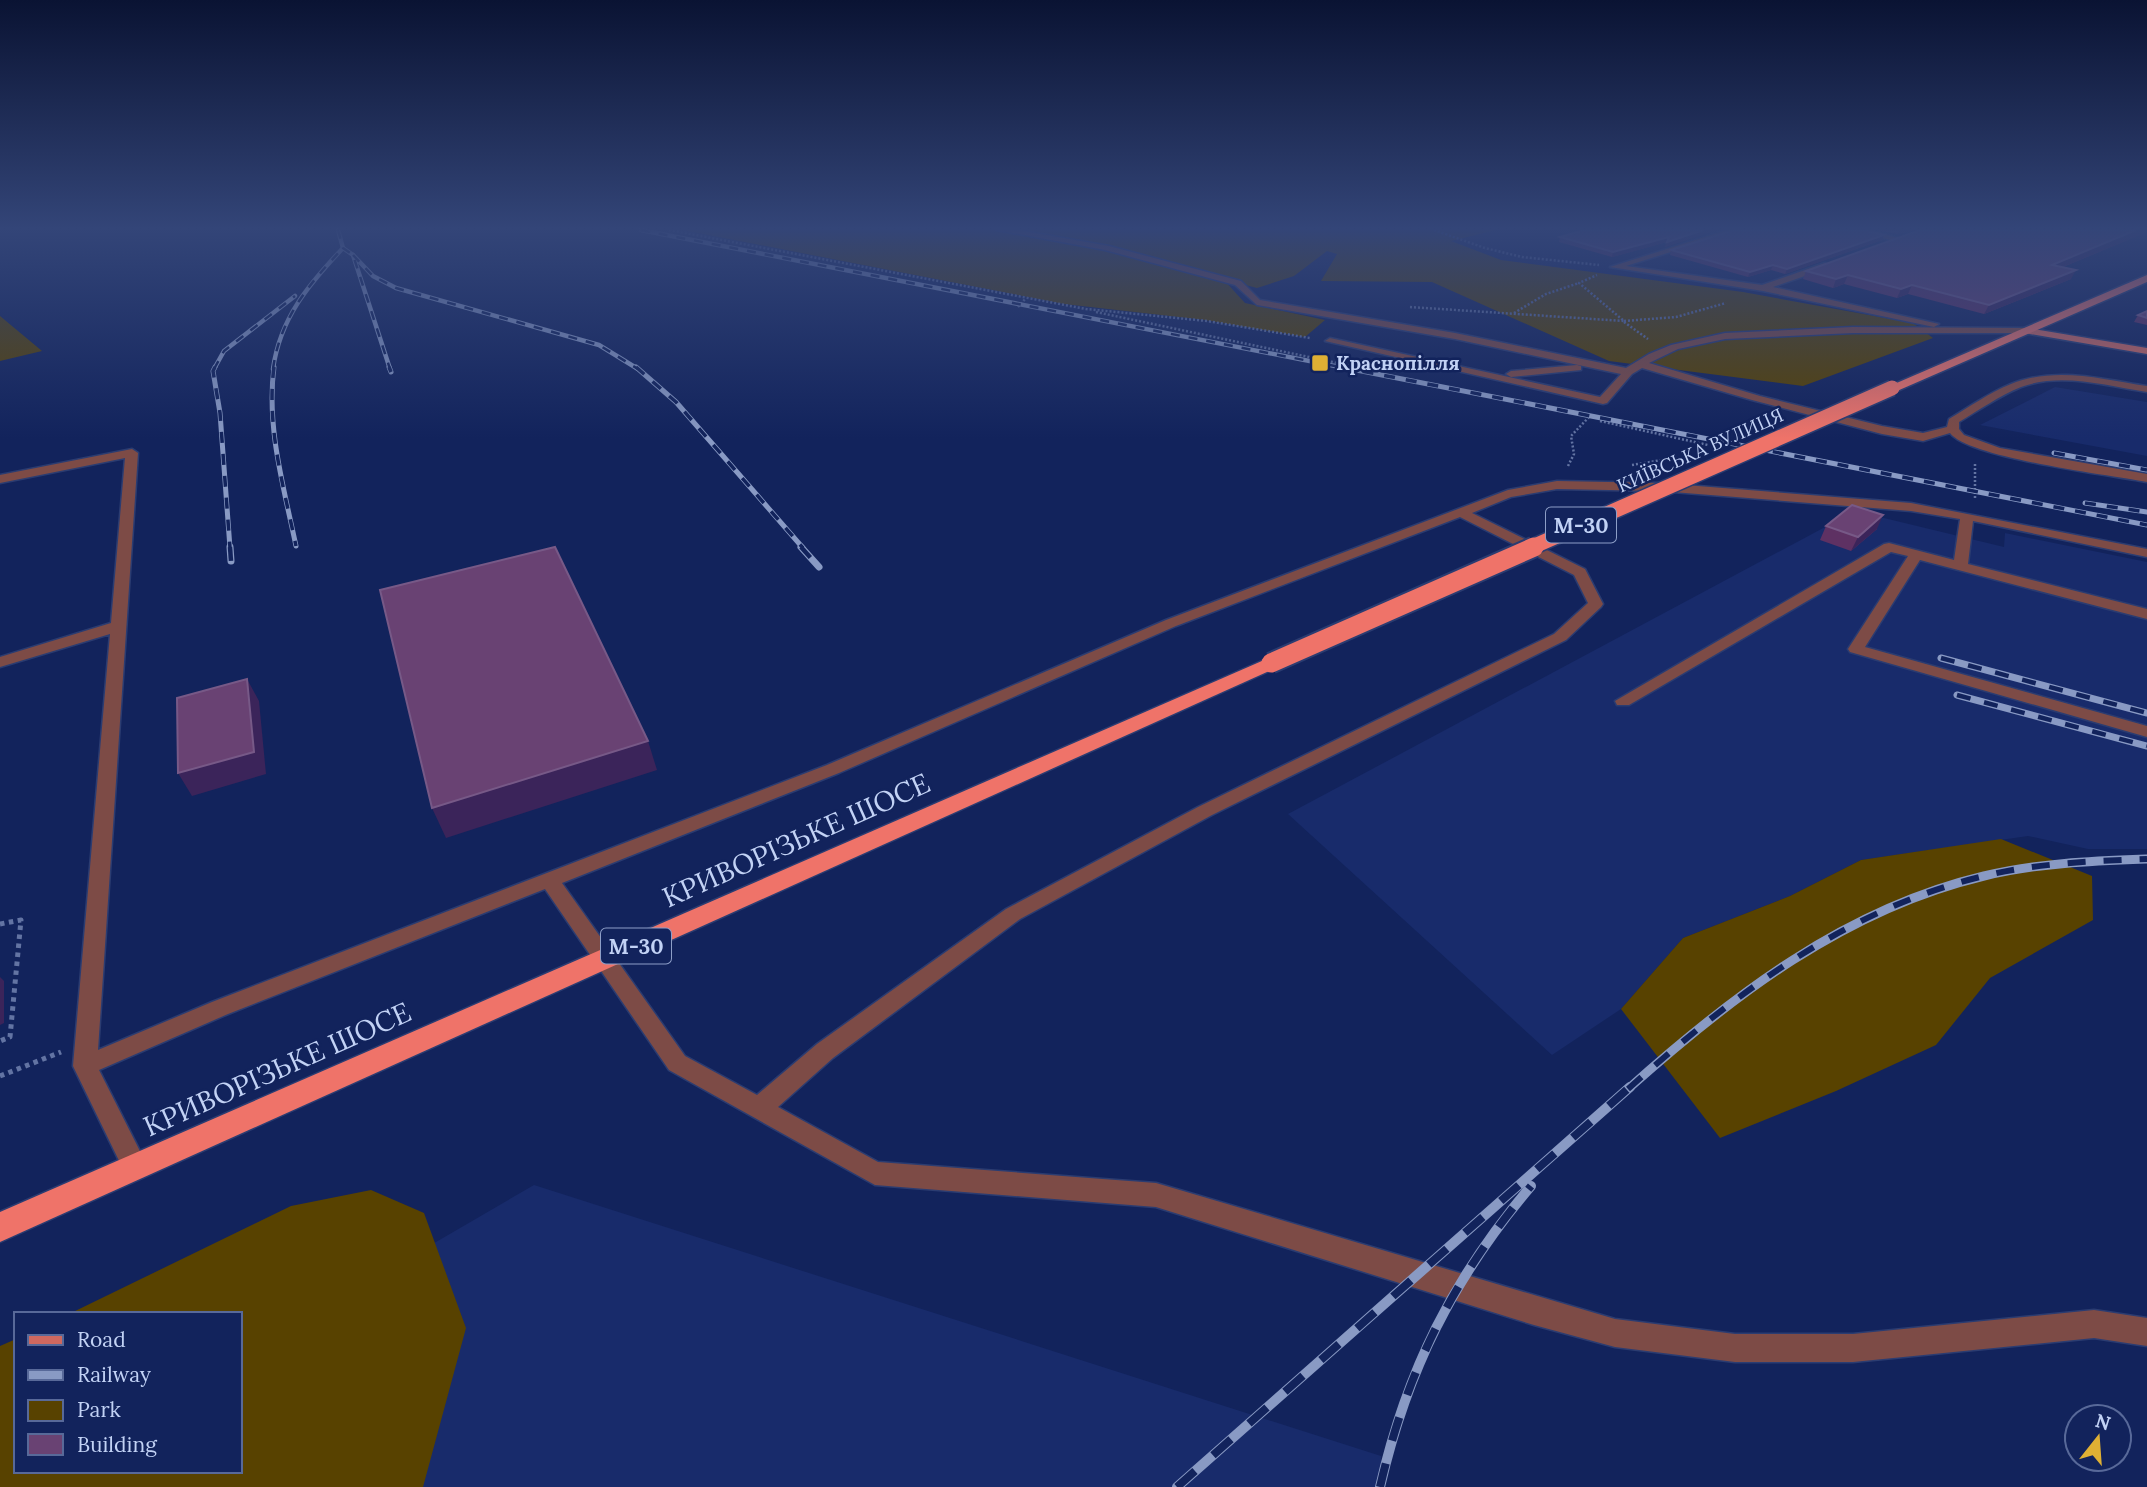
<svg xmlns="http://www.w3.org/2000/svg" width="2147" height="1487" font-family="Lora,serif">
  <rect width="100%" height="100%" fill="#12235c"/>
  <g fill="#182b6b">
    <polygon points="2055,387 2147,402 2147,456 1980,425"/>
    <polygon points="1855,511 2004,547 2005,533 2147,562 2147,849 2088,849 2028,836 1861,860 1790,896 1683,938 1621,1009 1552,1055 1288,814"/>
    <polygon points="534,1185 1381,1456 1381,1487 14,1487 240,1471 240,1356"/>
  </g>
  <g fill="#584200">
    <polygon points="683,230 1496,230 1451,241 1501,260 1743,292 1913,323 1933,338 1803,386 1609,361 1432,282 1321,281 1337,254 1327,251 1294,276 1257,288 1223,279 1245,303 1325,320 1305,337 1205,320 1064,304"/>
    <polygon points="0,316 42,351 0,361"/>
    <polygon points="2001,839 2092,876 2093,920 1990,978 1936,1045 1836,1091 1720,1138 1621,1009 1683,938 1790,896 1861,860"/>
    <polygon points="371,1190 424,1213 466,1328 423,1487 0,1487 0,1346 16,1339 16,1471 240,1471 240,1314 69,1314 291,1206"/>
  </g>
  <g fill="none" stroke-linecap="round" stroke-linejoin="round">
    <g stroke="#2b3c71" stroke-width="3">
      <g id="minor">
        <path d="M 997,230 L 1018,230 L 1109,246 L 1241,281 L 1260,300 L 1455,333 L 1626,368 L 1649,354 L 1671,345 L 1725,333 L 1853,327 L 2028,328 L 2033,331 L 2032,333 L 1853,333 L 1725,339 L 1678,349 L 1649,363 L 1760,396 L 1882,426 L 1923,433 L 1947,427 L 1949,419 C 1969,407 1989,393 2011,384 C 2055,366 2102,379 2147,386 L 2147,392 C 2107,386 2061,372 2021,387 C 1999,396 1979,410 1959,422 L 1959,429 L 1964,435 L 2000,448 L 2147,474 L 2147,482 C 2110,475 1969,458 1950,433 L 1923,441 L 1882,434 L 1752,400 L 1642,368 L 1632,374 L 1607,403 L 1603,404 L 1325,341 L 1330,338 L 1600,397 L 1621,374 L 1455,339 L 1257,305 L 1235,285 L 1105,250 Z"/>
        <polygon points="1727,230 1741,230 1626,266 1762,285 1825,263 1829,266 1828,268 1773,287 1939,324 1934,327 1763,291 1610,267"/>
        <polygon points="1853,230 1870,230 1905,240 1901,243"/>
        <polygon points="1577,365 1581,366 1581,370 1511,377 1506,374 1511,371"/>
        <path d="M 132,449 L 138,453 L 98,1050 L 212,1002 L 827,765 L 1166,620 L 1508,490 L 1557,481 L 1660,483 L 1911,503 L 2147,549 L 2147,557 L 1973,521 L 1968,564 L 2147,609 L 2147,619 L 1920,560 L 1865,647 L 2147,726 L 2147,737 L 1850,652 L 1848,649 L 1908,556 L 1891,552 L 1629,705 L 1617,705 L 1615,701 L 1884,544 L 1889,543 L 1954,560 L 1960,519 L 1911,511 L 1660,491 L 1557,489 L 1511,497 L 1472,513 L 1585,569 L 1603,604 L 1601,607 L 1566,640 L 1212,815 L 1020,919 L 833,1058 L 778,1107 L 878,1162 L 1156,1183 L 1615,1319 L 1735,1334 L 1853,1334 L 2094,1310 L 2147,1318 L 2147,1346 L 2094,1338 L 1853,1362 L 1735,1362 L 1615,1347 L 1534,1325 L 1156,1207 L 875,1185 L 669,1070 L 545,889 L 228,1014 L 99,1070 L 148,1167 L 144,1175 L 135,1178 L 126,1175 L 73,1066 L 110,634 L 0,667 L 0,657 L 111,623 L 125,458 L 0,483 L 0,475 ZM 1460,517 L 1574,575 L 1588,603 L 1554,634 L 1198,807 L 1006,909 L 817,1044 L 757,1095 L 685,1056 L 562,883 L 839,773 L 1176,626 Z"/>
      </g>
    </g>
    <g stroke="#2b3c71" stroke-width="3">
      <polygon id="major" points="2028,328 2147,348 2147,354 2024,333 2023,331"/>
    </g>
    <g stroke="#2b3c71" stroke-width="3">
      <g id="highway">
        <polygon points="2147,275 2147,282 1897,391 1892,392 1885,388"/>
        <polygon points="1271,657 1281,663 1278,667 0,1242 0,1212"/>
      </g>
    </g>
    <g stroke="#6374a3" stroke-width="2.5" stroke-dasharray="2 2" stroke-linecap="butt">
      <polyline points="669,230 1086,309 1207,321 1310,338"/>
      <polyline points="1434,230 1485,248 1522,257 1599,265"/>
      <polyline points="1018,307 1026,298"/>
      <polyline points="1410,307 1624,321 1579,283 1597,275"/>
      <polyline points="1096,312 1361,368"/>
      <polyline points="1514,313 1546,294 1579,283"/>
      <polyline points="1624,321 1676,317 1726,303"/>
      <polyline points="1624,322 1648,339"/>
      <polyline points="1600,421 1708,445"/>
      <polyline points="1975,464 1975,500"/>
      <polyline points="1632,465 1668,459"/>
      <polyline points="1568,466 1574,454 1571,436 1589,417"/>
    </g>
    <g stroke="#6374a3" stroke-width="5" stroke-dasharray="4.5 4.5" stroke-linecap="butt">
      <polyline points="0,924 21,920 10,1037 0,1041"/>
      <polyline points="0,1076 61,1052"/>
    </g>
    <use href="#minor" fill="#7d4b46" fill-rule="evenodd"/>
    <use href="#major" fill="#cf685f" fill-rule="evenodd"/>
    <use href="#highway" fill="#ef7369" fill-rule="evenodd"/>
    <g stroke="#899ac4" stroke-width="4.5">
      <g id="rail-far4">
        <polyline points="338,230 343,248 353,255 390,369"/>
        <polyline points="641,230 1350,369"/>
        <polyline points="353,255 373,276 396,288 599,345 638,369"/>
        <polyline points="214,369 224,351 295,296"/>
        <path d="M 273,369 C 280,318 309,284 343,248"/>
      </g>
    </g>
    <g stroke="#899ac4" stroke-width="5">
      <g id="rail-far3">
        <polyline points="215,367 213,371 220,413 230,548"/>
        <path d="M 274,367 C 266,427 284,488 296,546"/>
        <polyline points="389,367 391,372"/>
        <polyline points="636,367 676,402 803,548"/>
        <polyline points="1341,367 2147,525"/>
        <polyline points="2054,453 2147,470"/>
        <polyline points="2085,503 2147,512"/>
      </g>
    </g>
    <g stroke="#899ac4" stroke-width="7">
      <g id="rail-far2">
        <polyline points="230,547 231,561"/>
        <polyline points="801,547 819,567"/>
        <polyline points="1941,658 2147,713"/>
        <polyline points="1957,695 2147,746"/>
      </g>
    </g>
    <g stroke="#899ac4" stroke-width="9">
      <path id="rail-far1" d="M 1628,1089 C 1732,996 1845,909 1984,876 C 2037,863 2093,861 2147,859"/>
    </g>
    <g stroke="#899ac4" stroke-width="10">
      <g id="rail">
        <polyline points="1177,1487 1630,1087"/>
        <path d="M 1380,1487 C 1407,1370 1453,1278 1531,1186"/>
      </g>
    </g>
    <use href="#rail-far4" stroke="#12235c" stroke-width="2.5" stroke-dasharray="9" stroke-linecap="butt"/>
    <use href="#rail-far3" stroke="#12235c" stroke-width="3.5" stroke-dasharray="11" stroke-linecap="butt"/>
    <use href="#rail-far2" stroke="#12235c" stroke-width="4.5" stroke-dasharray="14" stroke-linecap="butt"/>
    <use href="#rail-far1" stroke="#12235c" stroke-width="6" stroke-dasharray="18" stroke-linecap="butt"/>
    <use href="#rail" stroke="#12235c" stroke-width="8" stroke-dasharray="24" stroke-linecap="butt"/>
    <g stroke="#2b3c71" stroke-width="18" stroke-linecap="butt">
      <polyline id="highway-bridge-far1" points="1530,548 1892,388"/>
    </g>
    <g stroke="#2b3c71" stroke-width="23" stroke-linecap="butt">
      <polyline id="highway-bridge" points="1271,663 1534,547"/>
    </g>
    <use href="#highway-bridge-far1" stroke="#ef7369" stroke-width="15"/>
    <use href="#highway-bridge" stroke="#ef7369" stroke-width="19"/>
  </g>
  <g fill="#5e3163">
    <polygon points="1584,230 1717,230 1665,247 1667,242 1612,257 1559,242 1560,237"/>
    <polygon points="1876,230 1915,230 1898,234"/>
    <polygon points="2147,230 2147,232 2063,267 2071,279 1984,314 1908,294 1897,298 1844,284 1833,288 1803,279 1806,271"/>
    <polygon points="1884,235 1882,240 1785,274 1771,270 1748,277 1670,255 1671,250"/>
    <polygon points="2147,311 2147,325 2134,322 2138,315"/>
    <polygon points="1826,526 1877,529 1851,551 1820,540"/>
  </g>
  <g fill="#3b245a">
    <polygon points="1703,230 1717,230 1665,247 1667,242 1612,257 1613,252 1669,237"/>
    <polygon points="1900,230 1915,230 1898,234"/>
    <polygon points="2136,230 2147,230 2147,232 2048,273 2052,265"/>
    <polygon points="1884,235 1882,240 1785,274 1787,269"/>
    <polygon points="1773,265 1771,270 1748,277 1750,272"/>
    <polygon points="2076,270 2071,279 1984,314 1989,305"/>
    <polygon points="1848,275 1844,284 1833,288 1836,279"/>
    <polygon points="1912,285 1908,294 1897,298 1901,289"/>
    <polygon points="1883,515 1877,529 1851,551 1858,537"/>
    <polygon points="247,679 259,701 266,774 192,796 178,773"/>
    <polygon points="648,741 657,770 446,838 432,808"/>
    <polygon points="0,977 4,981 4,1023 0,1025"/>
  </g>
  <g fill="#694273" stroke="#775987" stroke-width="2">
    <polygon points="1584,230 1703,230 1667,242 1669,237 1613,252 1560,237"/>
    <polygon points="1734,230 1863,230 1884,235 1787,269 1773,265 1750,272 1671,250"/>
    <polygon points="1920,230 2136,230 2052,265 2076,270 1989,305 1912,285 1901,289 1848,275 1836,279 1806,271"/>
    <polygon points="2147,311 2147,318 2138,315"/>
    <polygon points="1852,505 1883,515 1858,537 1826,526"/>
    <polygon points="555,547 648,741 432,808 380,590"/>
    <polygon points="247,679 254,752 178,773 177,698"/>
  </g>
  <linearGradient id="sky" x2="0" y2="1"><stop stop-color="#0a1333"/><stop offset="0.52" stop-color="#334578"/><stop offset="1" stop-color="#334578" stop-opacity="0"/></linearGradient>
  <rect width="2147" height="439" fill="url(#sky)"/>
  <rect fill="#dfb034" stroke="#12235c" stroke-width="2.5" x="1311" y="354" width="18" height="18" rx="3.5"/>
  <g text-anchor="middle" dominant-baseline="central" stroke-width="5" stroke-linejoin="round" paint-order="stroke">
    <g font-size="19" font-weight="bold" fill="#c2d2f5" stroke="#12235c" text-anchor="start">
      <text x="1336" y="363">Краснопілля</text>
    </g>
    <g font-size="19" fill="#c2d2f5" stroke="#12235c">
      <text transform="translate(1700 450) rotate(-24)">КИЇВСЬКА ВУЛИЦЯ</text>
    </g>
    <g fill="#12235c" stroke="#8d9ec7" stroke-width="2">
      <rect x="1546" y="507.5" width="70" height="35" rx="5"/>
      <rect x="601" y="928.5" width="70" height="35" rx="5"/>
    </g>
    <g font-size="21" font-weight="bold" fill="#c2d2f5">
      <text x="1581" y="525">М-30</text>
      <text x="636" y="946">М-30</text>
    </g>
    <g font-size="28" fill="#c2d2f5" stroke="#12235c">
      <text transform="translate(796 840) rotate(-24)">КРИВОРІЗЬКЕ ШОСЕ</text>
      <text transform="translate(277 1069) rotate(-24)">КРИВОРІЗЬКЕ ШОСЕ</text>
    </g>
  </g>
  <rect x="14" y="1312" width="228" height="161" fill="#12235c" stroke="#586999" stroke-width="2"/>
  <rect x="28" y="1335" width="35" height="10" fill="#cf685f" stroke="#586999" stroke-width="2"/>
  <text x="77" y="1347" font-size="21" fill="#c2d2f5">Road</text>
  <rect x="28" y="1370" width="35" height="10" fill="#899ac4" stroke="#586999" stroke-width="2"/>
  <text x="77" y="1382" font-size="21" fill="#c2d2f5">Railway</text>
  <rect x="28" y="1400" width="35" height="21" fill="#584200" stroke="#586999" stroke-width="2"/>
  <text x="77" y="1417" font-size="21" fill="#c2d2f5">Park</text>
  <rect x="28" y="1434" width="35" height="21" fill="#694273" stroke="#586999" stroke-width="2"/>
  <text x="77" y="1452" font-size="21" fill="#c2d2f5">Building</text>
  <g transform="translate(2098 1438) rotate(17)"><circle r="33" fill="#12235c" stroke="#586999" stroke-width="2"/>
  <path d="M0-5L12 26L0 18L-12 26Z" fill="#dfb034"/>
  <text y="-10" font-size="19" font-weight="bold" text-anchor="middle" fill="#c2d2f5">N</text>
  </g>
</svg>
